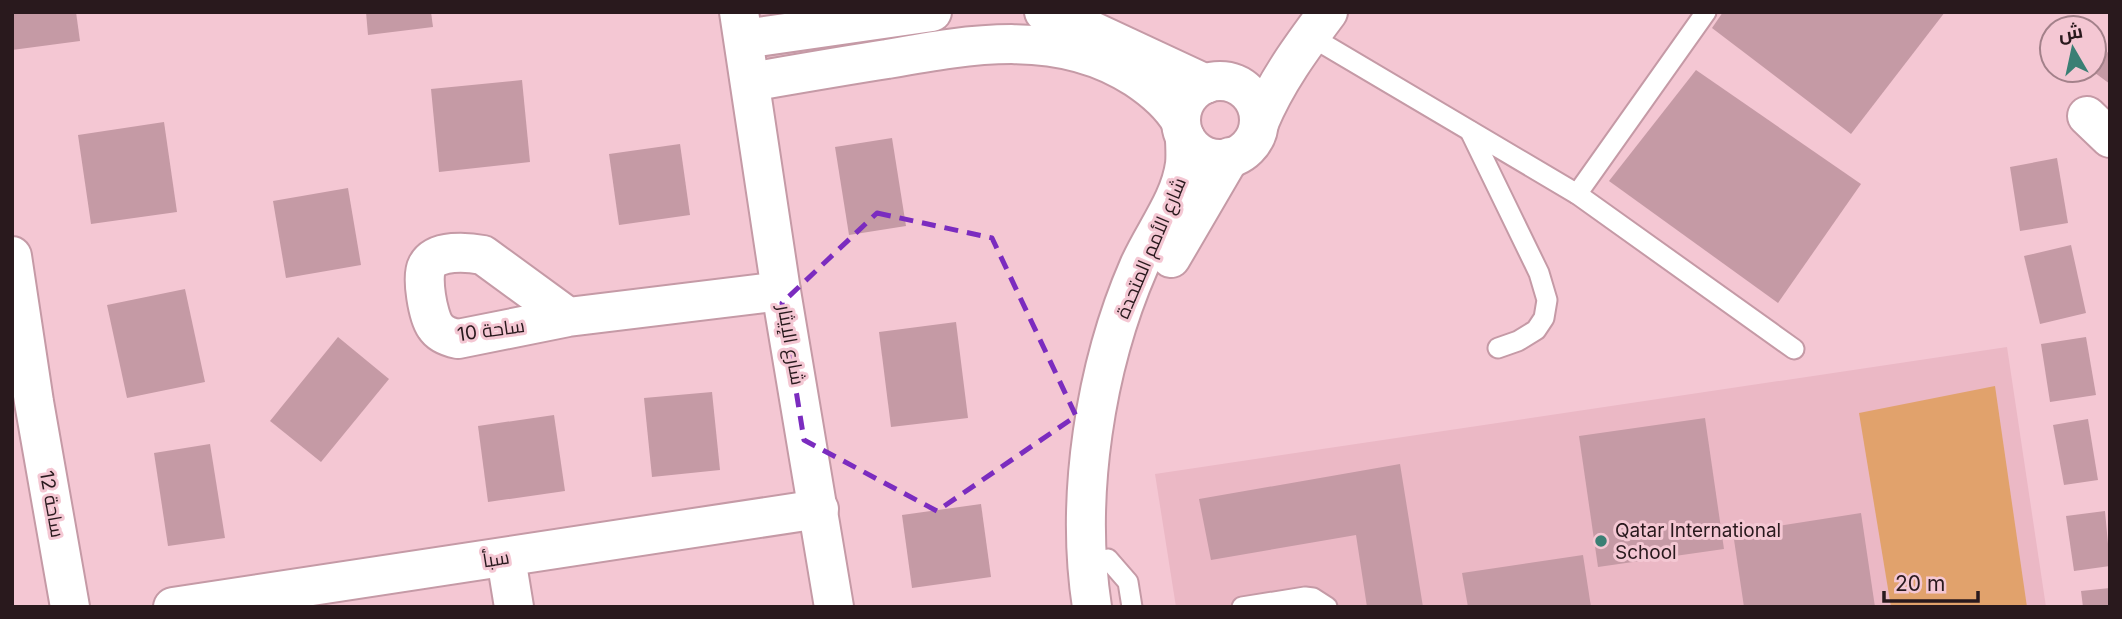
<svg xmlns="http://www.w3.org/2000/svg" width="2122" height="619" font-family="Inter,Cairo,sans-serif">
  <rect width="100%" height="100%" fill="#f4c7d3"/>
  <polygon fill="#ebb8c5" points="2007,347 2046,607 1176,607 1155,474"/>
  <polygon fill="#e1a26c" points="1995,386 2027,607 1891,607 1859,413"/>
  <g fill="#c59aa5">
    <polygon points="12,12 76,12 80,41 12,50"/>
    <polygon points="366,12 431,12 433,27 368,35"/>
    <polygon points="1723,12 1945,12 1851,134 1712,28"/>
    <polygon points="2110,49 2110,84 2091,70 2094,70"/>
    <polygon points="1696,70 1861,184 1778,303 1609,181"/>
    <polygon points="522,80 530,162 439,172 431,89"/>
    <polygon points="164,122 177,212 91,224 78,135"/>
    <polygon points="892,138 906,226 849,235 835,147"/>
    <polygon points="680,144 690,215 619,225 609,154"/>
    <polygon points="2057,158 2068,223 2020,231 2010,167"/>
    <polygon points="348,188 361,265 286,278 273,201"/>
    <polygon points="2071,245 2086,313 2040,324 2024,256"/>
    <polygon points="185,289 205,382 127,398 107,305"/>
    <polygon points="956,322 968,418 891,427 879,332"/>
    <polygon points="338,337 389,379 321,462 270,421"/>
    <polygon points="2086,337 2096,395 2050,402 2041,344"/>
    <polygon points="712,392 720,470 652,477 644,398"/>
    <polygon points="554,415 565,491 488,502 478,426"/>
    <polygon points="1705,418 1724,549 1598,567 1579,436"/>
    <polygon points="2088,419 2098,480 2064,485 2053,425"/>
    <polygon points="210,444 225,538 168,546 154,453"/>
    <polygon points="1400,464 1423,607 1367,607 1356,535 1211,560 1199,499"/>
    <polygon points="981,504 991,577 912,588 902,515"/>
    <polygon points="2105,511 2110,566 2074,571 2066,516"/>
    <polygon points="1861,513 1875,607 1744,607 1733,533"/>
    <polygon points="1583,555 1591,607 1468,607 1462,573"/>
    <polygon points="2110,588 2110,607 2083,607 2081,591"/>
  </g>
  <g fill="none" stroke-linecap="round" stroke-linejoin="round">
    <g stroke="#c59aa6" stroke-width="23">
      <g id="lane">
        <polyline points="1310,36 1577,194 1794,349"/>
        <polyline points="1470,131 1539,273 1547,300 1544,318 1536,330 1518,341 1498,348"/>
        <polyline points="1577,194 1706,12"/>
        <polyline points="1108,559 1128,582 1132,607"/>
        <polyline points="1242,607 1305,597 1313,598 1327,607"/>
      </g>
    </g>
    <g stroke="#c59aa6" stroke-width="42">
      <g id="street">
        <polyline points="739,12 781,291 834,607"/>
        <polyline points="1044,12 1060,16 1206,84"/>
        <polyline points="744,39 932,12"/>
        <path d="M 750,82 C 796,74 842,66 887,59 C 971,44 1060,28 1136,78 C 1154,90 1170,103 1181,122"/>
        <polyline points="2087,116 2110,138"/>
        <polyline points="12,256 34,402 70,607"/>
        <path d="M 568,317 L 483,255 C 468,252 436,249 427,266 C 421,277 428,316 435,326 C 440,334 448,337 458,339 L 568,317 L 781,291"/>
        <polyline points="506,558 514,607"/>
        <polyline points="173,607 819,509"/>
      </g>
    </g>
    <g stroke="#c59aa6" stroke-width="42">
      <g id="secondary">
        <circle cx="1220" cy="120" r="39"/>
        <path d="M 1259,123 C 1276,82 1301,48 1328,12"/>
        <polyline points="1171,258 1230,157"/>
        <path d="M 1092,607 C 1075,497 1095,367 1139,266 C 1154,232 1180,201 1185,164 C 1186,155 1185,146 1185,137"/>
      </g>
    </g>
    <use href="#lane" stroke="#fff" stroke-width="19"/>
    <use href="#street" stroke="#fff" stroke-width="38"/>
    <use href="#secondary" stroke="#fff" stroke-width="38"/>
  </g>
  <path fill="none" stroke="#7b2cbf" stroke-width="5" stroke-dasharray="14 9" stroke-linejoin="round" d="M 877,213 L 992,238 L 1076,416 L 937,511 L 804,440 L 782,303 Z"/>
  <circle fill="#3a7f74" stroke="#f4c7d3" stroke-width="2.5" cx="1601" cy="541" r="7"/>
  <g text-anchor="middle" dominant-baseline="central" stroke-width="6" stroke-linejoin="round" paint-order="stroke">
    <g font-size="19" fill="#29191d" stroke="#f4c7d3">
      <text transform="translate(1151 248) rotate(-67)">شارع الأمم المتحدة</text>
      <text transform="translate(491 330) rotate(-8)">ساحة 10</text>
      <text transform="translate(791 345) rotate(80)">شارع الإيثار</text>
      <text transform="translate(52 504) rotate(80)">ساحة 12</text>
      <text transform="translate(496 559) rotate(-9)">سبأ</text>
    </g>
    <g font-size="19" fill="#29191d" stroke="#f4c7d3" text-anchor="start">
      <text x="1615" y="530">Qatar International<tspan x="1615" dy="22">School</tspan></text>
    </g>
  </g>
  <rect width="2122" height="619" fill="none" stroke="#29191d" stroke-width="28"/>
  <g transform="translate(2073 49) rotate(351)"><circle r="33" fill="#f4c7d3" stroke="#a3818a" stroke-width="2"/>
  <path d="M0-5L12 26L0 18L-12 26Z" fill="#3a7f74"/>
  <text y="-10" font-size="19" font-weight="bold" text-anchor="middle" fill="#29191d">ش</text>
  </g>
  <path d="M1884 591v10h94v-10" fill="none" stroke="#29191d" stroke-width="3.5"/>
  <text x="1895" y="591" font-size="21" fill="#29191d" stroke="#f4c7d3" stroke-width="5" paint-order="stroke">20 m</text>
</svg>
